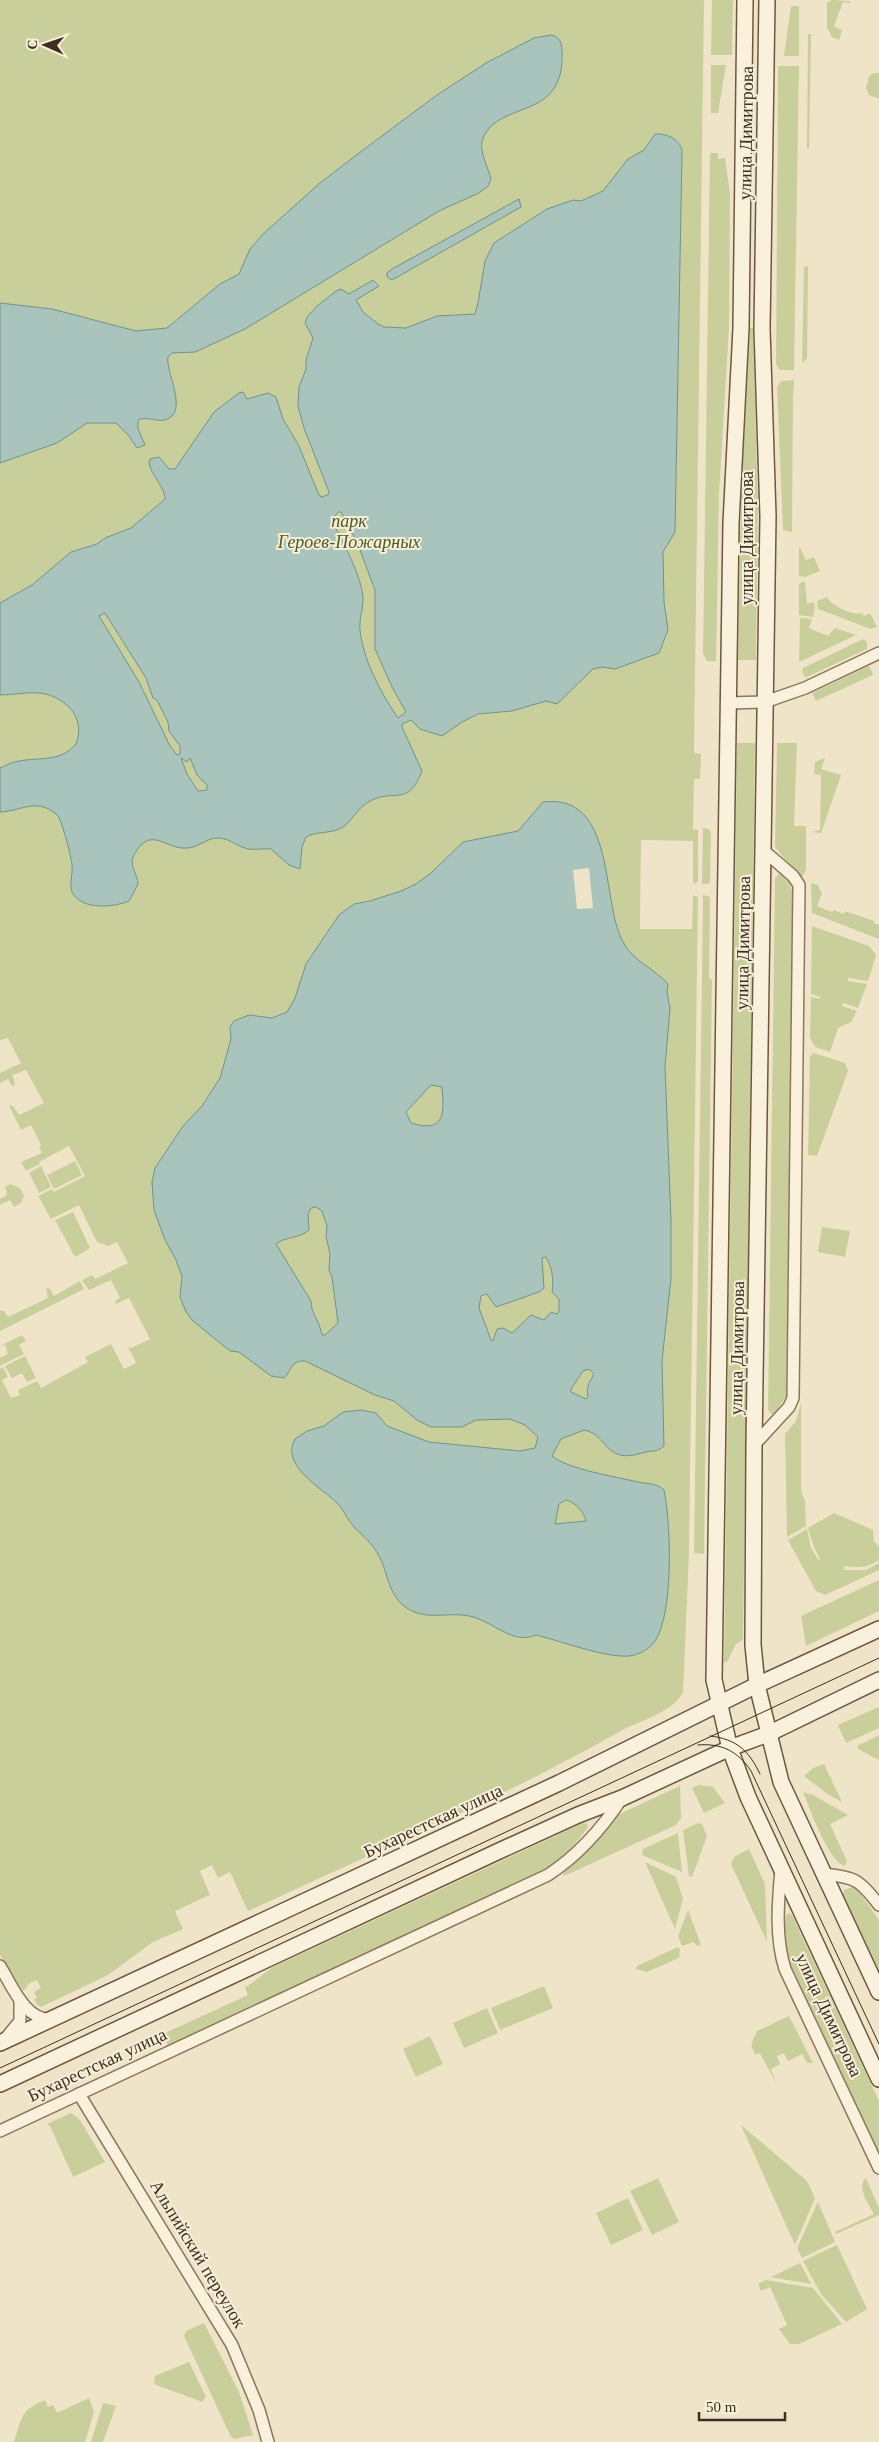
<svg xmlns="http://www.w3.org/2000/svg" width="879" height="2442" font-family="'Times New Roman',serif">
  <rect width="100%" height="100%" fill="#f0e4c8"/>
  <g fill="#c9cf9b">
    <path d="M 0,0 L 704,0 L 694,753 L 701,754 L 700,779 L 694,779 L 693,829 L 698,830 L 698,882 L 693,884 L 693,841 L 641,840 L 640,918 L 640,929 L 692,929 L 693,895 L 698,897 L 689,1553 L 683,1693 C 668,1715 642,1719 619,1732 C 502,1798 377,1851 255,1908 L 248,1911 L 230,1872 L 218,1878 L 212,1865 L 200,1871 L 210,1895 L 175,1911 L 183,1929 L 153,1942 L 108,1975 L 41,2007 L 37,2005 L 34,1999 L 37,1998 L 34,1992 L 41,1988 L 37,1980 L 30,1983 L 23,1991 L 0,1955 L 0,1369 L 3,1367 L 8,1377 L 2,1380 L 11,1398 L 20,1395 L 18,1390 L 37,1381 L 41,1388 L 88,1362 L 85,1357 L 111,1344 L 124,1369 L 136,1363 L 128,1347 L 131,1348 L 150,1339 L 129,1298 L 116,1304 L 115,1301 L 120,1298 L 111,1280 L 89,1290 L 82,1280 L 93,1275 L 95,1279 L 128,1263 L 117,1242 L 108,1246 L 97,1242 L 79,1205 L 51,1219 L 38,1196 L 52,1189 L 54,1192 L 85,1176 L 69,1146 L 39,1162 L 40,1164 L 26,1171 L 21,1162 L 42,1153 L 39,1147 L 41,1145 L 31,1125 L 21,1130 L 9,1105 L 13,1106 L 19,1115 L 44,1103 L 26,1070 L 12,1075 L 15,1083 L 14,1086 L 11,1085 L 8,1079 L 0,1083 L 0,1073 L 21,1063 L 8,1038 L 0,1040 Z"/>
    <polygon points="712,0 733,0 732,55 711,55"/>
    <polygon points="832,0 850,1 850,3 843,2 834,26 842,30 839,40 832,37 827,28 827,3"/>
    <polygon points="791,6 799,6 799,56 784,56"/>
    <polygon points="808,34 811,34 809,149 807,149"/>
    <polygon points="711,65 726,65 718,113 711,113"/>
    <polygon points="778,66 799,66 794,370 780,370 776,365"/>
    <polygon points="874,73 879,73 879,99 869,95 866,88 869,76"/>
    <polygon points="710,153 718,153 718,159 725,158 730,194 729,327 719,495 716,661 707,661 703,654"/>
    <polygon points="808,266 807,359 802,363 804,267"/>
    <polygon points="750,328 753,328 758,506 756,660 738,660 741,497"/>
    <polygon points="794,380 793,397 792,532 783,530 777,387 781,381"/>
    <polygon points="799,546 806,560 814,557 820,571 805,577 799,576"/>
    <polygon points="805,581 807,604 814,602 815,608 813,617 799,615 799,584"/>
    <path d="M 827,597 C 831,605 852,616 862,613 L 864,616 L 870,613 L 877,627 L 871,629 L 818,609 L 817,601 Z"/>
    <polygon points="800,618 812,619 809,628 828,636 835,628 856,635 799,662"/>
    <polygon points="863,639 867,642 867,649 805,678 802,670 803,668"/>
    <polygon points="869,666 873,675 816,701 812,693"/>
    <polygon points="737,743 755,743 743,1640 736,1644 727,1662 724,1662"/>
    <polygon points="777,743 797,743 794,826 806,826 806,870 801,879 775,847"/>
    <polygon points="825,758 821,769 841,775 821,833 812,832 820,830 821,775 814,774 815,762"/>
    <polygon points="703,828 707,828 711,832 710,881 708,884 702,884"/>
    <polygon points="780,873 788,881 793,892 786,1397 773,1415 768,1410 775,878"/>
    <polygon points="811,883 818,885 822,893 817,906 832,912 834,910 844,914 845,911 874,921 874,923 879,925 879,939 812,913"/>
    <polygon points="703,895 710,897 709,978 712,980 704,1554 694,1553"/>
    <polygon points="812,926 869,946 876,955 868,981 848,978 848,981 867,984 858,1008 843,1003 842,1006 857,1011 851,1022 838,1028 830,1052 815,1047 810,1038 811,997 820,999 820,997 811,994"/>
    <polygon points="814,1053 845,1063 848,1071 817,1156 808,1155 810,1056"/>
    <polygon points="75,1161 82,1175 54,1189 47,1175"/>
    <polygon points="41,1166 51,1187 39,1193 29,1173"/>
    <polygon points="10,1184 20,1188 24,1196 22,1202 14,1207 10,1200 0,1205 0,1199 7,1195 5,1187"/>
    <polygon points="73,1212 90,1248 75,1257 55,1220"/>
    <polygon points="822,1227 850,1231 845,1257 818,1252"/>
    <polygon points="80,1281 84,1289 0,1331 0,1311 4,1311 8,1317 48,1298 46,1288 50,1289 54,1296"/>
    <polygon points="22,1335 26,1341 19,1345 24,1354 0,1366 0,1358 8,1354 5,1345 0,1346"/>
    <polygon points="25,1356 36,1378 27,1382 22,1373 12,1378 5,1366"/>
    <polygon points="801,1403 801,1491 805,1501 806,1526 787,1537 785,1434 796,1421"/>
    <path d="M 834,1513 L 873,1530 L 874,1541 L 879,1547 L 879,1560 C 868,1568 857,1568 844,1566 L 844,1570 L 866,1570 L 879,1563 L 879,1570 L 825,1595 L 816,1591 L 788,1540 L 807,1529 L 811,1548 L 819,1561 L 820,1559 L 814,1547 L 808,1528 Z"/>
    <polygon points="879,1580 879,1611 806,1646 801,1616"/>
    <polygon points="879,1707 879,1728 846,1743 838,1725"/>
    <polygon points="879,1735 879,1760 858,1749 857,1746"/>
    <polygon points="824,1764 842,1802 829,1795 804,1776 813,1768"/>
    <polygon points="699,1785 713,1787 725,1803 704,1813 692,1788"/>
    <polygon points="680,1786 681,1818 676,1825 564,1876 563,1874 617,1815"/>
    <path d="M 803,1792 L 813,1795 L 848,1815 L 830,1824 L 847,1861 L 845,1866 C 828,1862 810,1808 803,1792 Z"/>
    <path d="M 583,1823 L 587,1824 L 588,1827 C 574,1847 557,1863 536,1875 L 168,2046 L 163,2034 L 248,1995 L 245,1988 L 273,1967 Z"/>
    <polygon points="698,1823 702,1824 707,1836 692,1877 689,1876 683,1830"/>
    <polygon points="678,1833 682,1872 642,1855 643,1849"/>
    <polygon points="749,1849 765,1884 767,1942 731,1864 734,1857"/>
    <polygon points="645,1862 676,1877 683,1899 675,1929"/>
    <polygon points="852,1887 857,1889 879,1920 879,1971 843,1894 844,1890"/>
    <polygon points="688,1910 701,1945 697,1946 694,1942 682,1946 678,1936"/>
    <path d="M 788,1913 L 792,1915 L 879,2101 L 879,2153 L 790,1963 C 787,1953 781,1920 788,1913 Z"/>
    <polygon points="678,1947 680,1950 679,1958 647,1972 636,1969 637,1966"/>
    <polygon points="544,1986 553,2008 500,2030 491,2008"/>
    <polygon points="487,2008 498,2033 464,2048 453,2023"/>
    <polygon points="789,2016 813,2063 807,2063 802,2054 788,2061 784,2053 777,2056 780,2064 771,2069 776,2083 760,2053 755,2055 751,2045 757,2031"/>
    <polygon points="430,2036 443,2064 416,2077 403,2049"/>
    <polygon points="71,2113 80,2120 105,2162 73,2177 50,2126 47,2124"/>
    <polygon points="741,2125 807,2181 815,2198 795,2245"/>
    <polygon points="658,2178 679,2222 652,2235 630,2191"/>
    <path d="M 866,2178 L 879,2208 L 879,2215 L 836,2234 L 835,2232 L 874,2214 C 869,2204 856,2187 866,2178 Z"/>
    <polygon points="628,2198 643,2230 611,2245 596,2213"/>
    <polygon points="818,2202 835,2242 802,2258 797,2248"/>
    <polygon points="837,2245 867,2309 846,2322 821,2294 803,2261"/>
    <polygon points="800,2263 811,2284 771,2277"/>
    <polygon points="766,2280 813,2288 842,2324 799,2344 790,2344 779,2329 787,2325 770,2287 761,2291 758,2284"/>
    <polygon points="204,2323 239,2392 253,2435 235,2439 231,2437 184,2336 186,2331"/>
    <polygon points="189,2362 206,2397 202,2402 154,2384 155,2376"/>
    <path d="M 89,2398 L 94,2412 L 85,2442 L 14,2442 C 22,2418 20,2410 45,2400 L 48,2407 L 53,2405 L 57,2413 Z"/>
    <polygon points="103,2403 116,2406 103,2442 91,2442"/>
  </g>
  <g fill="#a9c4bc" stroke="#6f938a" fill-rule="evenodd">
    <path d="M 551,35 C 560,37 562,43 562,52 C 565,122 500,99 483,138 C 478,150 488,167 491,179 L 488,186 L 479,193 L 439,211 L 245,329 L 195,352 L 172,353 L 168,357 C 165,372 190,413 165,420 C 156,422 147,416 138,420 L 138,429 L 145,445 L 137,448 L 129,436 L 116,423 L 87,423 L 57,443 L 0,463 L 0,303 L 52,309 L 136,331 L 167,328 L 220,284 L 239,274 L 250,249 L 264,233 L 320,183 L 359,153 L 437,95 L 486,63 L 534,38 Z"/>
    <path d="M 655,134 C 667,133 682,140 682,153 L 675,532 L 663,552 L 664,602 L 668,630 L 659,653 L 615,669 L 602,667 L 593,669 L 557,704 L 546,701 L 512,711 L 478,714 L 462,722 L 442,736 L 420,729 L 411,720 L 402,724 L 402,727 L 422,771 C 408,808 394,788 370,801 C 357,808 351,822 343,827 C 332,834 316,831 306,837 L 302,847 L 300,869 L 289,865 L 271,849 C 263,848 253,851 245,848 C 235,845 227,837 216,838 C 206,839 197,848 187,848 C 165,850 151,824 134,855 C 128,864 138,875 138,884 L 129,901 C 115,907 81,911 72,892 C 69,885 73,874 72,865 C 70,851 64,830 59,817 C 38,796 23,811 0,812 L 0,768 C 5,766 10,763 15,762 C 37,756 59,764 76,744 C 81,732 79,718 70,708 C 47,686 29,694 0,695 L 0,603 L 32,585 L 71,552 L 97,544 L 105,538 L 131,528 L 165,499 C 165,485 145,469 150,459 L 159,457 L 169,469 L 175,469 L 214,412 L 239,393 L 243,392 L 247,399 L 268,393 L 276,397 L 283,419 L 299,446 L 318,493 L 321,497 L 328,495 L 329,492 L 304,428 L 298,406 L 299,387 L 306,369 L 306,360 L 313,338 L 305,323 L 307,317 L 317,306 L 336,291 L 341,289 L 349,294 L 373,280 L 379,286 L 356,300 L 363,312 L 378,324 L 384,327 L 406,328 L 437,316 L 475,314 L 478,303 L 485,261 L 494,243 L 547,209 L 573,200 L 581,201 L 603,191 L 628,159 L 644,150 ZM 338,512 L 341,512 L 357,542 L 375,590 L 375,649 L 393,689 L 406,712 L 398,718 C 381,693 363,660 360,630 C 359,619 363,610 363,599 C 362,575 342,542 332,520 ZM 105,613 L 146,678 L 153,698 L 157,700 L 168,722 L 169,731 L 180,746 L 180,754 L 177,755 L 170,746 L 139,682 L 99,616 ZM 181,758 L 187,762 L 190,758 L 197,775 L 207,785 L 207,790 L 198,791 L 187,774 Z"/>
    <polygon points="519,199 521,207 392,280 387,277 387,273 392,269"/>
    <path d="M 543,802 C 616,793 601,899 622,940 C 633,962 654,968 668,984 L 667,992 L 670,1008 L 665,1067 L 671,1221 L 671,1278 L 662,1361 L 664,1446 C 656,1453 651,1450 642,1453 C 604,1465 608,1434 584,1430 L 561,1439 L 552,1456 C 567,1469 617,1477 638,1482 C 648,1484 656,1483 664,1490 C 671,1523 674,1613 655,1641 C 650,1649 639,1655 629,1656 C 605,1658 561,1641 536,1635 C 513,1645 495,1623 473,1617 C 449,1610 426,1623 404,1606 C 388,1594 388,1572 379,1556 C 373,1544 363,1536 355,1528 C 348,1521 344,1510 337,1503 C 321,1487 280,1466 295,1439 L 307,1431 L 324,1426 L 343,1412 L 361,1410 L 376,1413 L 387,1426 L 429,1442 L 520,1451 L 535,1448 L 538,1437 L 525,1425 L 510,1419 L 476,1420 L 462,1427 L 431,1427 L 417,1420 L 394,1401 L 375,1395 L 305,1361 C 291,1360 292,1370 284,1378 L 271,1376 L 239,1352 L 230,1351 L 193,1321 L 186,1312 L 180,1297 L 182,1276 L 176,1260 L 165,1240 L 154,1210 L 152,1182 L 155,1168 L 183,1126 L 202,1106 L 220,1078 L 231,1039 L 230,1027 L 234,1021 L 249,1015 L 272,1018 L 287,1012 L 295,998 L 306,964 L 339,915 L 354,904 L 370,901 L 401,891 L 416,884 L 431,873 L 463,842 L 518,831 ZM 431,1085 L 442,1087 C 444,1112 446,1134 411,1123 L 406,1112 ZM 316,1207 L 322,1211 L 327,1226 L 326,1236 L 330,1254 L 329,1270 L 332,1277 L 338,1323 L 325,1335 L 322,1335 C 320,1322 311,1314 311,1301 L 276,1244 C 286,1236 299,1239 309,1230 L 308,1215 L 311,1208 ZM 546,1257 C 552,1268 554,1279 552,1292 L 559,1299 L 559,1312 L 557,1314 L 551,1312 L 544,1320 L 531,1315 L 512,1333 L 503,1328 L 497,1329 L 493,1341 L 491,1340 L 479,1308 L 481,1296 L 487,1294 L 496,1307 L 539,1292 L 544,1288 L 542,1258 ZM 589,1369 L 594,1374 C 589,1383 586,1386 588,1397 L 586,1399 L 571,1392 L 571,1389 L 583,1371 ZM 566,1500 C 575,1502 584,1512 586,1521 L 555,1524 L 559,1504 Z"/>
  </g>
  <polygon fill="#f0e4c8" points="589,868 593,908 577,909 573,870"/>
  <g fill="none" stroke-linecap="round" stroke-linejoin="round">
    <g stroke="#8d765c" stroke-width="14">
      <g id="street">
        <polyline points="728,703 765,702 805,688 879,653"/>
        <polyline points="754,1445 789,1407 793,1398 799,885 793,876 763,850"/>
        <path d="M 781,1869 C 778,1902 775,1938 785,1969 L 879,2168"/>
        <path d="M 824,1874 C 855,1877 860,1880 879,1905"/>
        <path d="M 0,1966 C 11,1984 26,2023 53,2019"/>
        <polyline points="6,2038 20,2021 20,2000"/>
        <polyline points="79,2094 232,2345 259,2410 268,2442"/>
        <path d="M 0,2131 L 548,1875 C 577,1856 603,1827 622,1798"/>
      </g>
    </g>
    <g stroke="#6f573f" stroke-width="18">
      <g id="secondary">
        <polyline points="745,0 741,328 731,523 714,1680 730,1749 748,1797 879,2079"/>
        <polyline points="767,0 762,329 768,516 754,1445 753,1645 757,1685 781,1782 879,1992"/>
        <polyline points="0,2043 559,1783 757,1685 879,1629"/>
        <polyline points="0,2084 499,1851 578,1815 622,1798 730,1748 768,1734 879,1680"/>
      </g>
    </g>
    <use href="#street" stroke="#faf1dc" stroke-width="11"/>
    <use href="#secondary" stroke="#faf1dc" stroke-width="15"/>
    <g stroke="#3d2e20" stroke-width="1">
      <path d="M 710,1736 C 737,1739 749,1751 760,1774"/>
      <path d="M 698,1745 C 721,1743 738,1751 751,1771 L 879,2044"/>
      <polyline points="0,2068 879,1658"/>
    </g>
  </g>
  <g text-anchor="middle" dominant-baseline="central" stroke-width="4" stroke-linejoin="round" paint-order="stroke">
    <g font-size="18" fill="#3d2e20" stroke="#f7eed8">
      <text transform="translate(746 133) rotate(-89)">улица Димитрова</text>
      <text transform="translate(747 538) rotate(-90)">улица Димитрова</text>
      <text transform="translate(743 943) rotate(-89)">улица Димитрова</text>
      <text transform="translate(737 1348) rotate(-89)">улица Димитрова</text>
      <text transform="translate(433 1821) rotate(-25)">Бухарестская улица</text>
      <text transform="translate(829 2015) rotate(65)">улица Димитрова</text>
      <text transform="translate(97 2065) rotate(-25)">Бухарестская улица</text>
      <text transform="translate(198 2254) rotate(59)">Альпийский переулок</text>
    </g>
    <g font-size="18" font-style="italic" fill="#4d5a26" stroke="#f7eed8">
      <text x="349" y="521">парк<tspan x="349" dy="21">Героев-Пожарных</tspan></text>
    </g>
  </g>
  <g transform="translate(45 45) rotate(272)" stroke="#f7eed8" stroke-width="4" paint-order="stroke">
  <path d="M0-4L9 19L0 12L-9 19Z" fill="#3d2e20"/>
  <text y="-8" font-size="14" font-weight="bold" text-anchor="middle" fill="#3d2e20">С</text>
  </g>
  <path d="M699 2412v8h86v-8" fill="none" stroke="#3d2e20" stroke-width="2.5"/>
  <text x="706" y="2412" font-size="15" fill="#3d2e20" stroke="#f7eed8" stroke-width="4" paint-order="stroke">50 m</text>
</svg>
